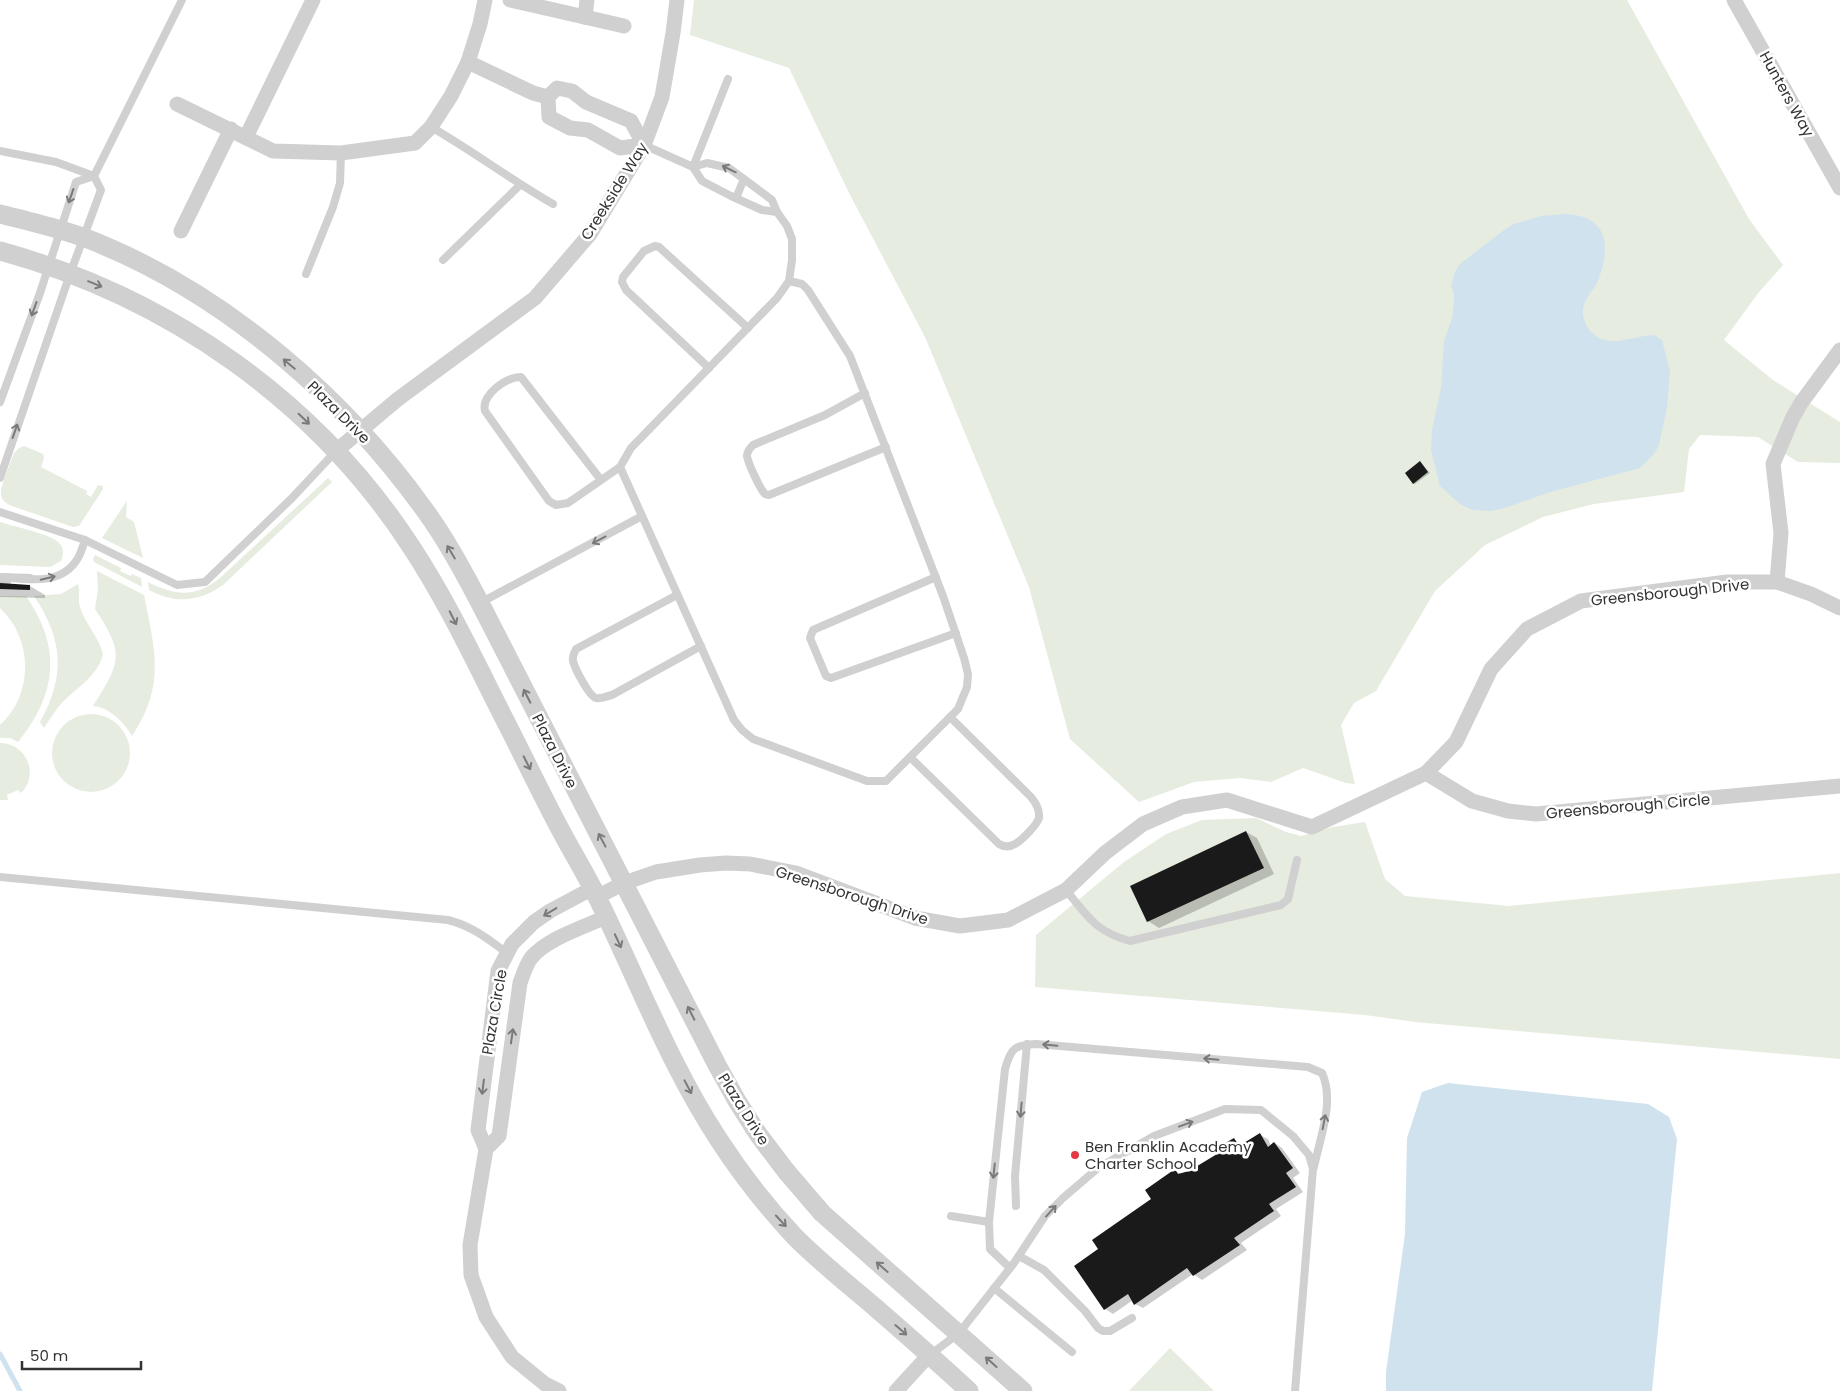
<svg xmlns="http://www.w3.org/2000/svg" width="1840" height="1391" font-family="Poppins,sans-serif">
  <rect width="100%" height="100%" fill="#fff"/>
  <g fill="#e6ecdf">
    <polygon points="694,0 1627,0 1749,219 1783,265 1759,292 1724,340 1773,380 1840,422 1840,463 1798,462 1758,437 1700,435 1689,449 1684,492 1594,504 1543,517 1485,545 1435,591 1376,691 1354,703 1341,725 1355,784 1346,783 1303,768 1271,782 1240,778 1194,782 1139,802 1070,739 1029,587 925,337 849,193 789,68 690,35"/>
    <path d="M 24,446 L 43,454 L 44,458 L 41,467 L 87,491 L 86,494 L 91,497 L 98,485 L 103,486 L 103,489 L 79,526 L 73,527 L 12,506 C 7,504 2,501 1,495 C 0,485 11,463 14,453 L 19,448 Z"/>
    <path d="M 328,478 L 332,482 L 223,585 C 199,602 175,604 149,590 L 148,582 C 175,596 197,598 221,577 Z"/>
    <polygon points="127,501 126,517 134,522 143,558 102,538"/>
    <path d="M 0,522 C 12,526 50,534 58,542 C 64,547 64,554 61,561 L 50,567 L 0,565 Z"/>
    <polygon points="95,555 121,568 120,571 131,576 132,574 141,578 142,587 94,562 93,559"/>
    <path d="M 97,571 L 144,595 C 155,651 166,685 132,736 C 125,723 109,707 93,706 C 121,662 125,654 95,609 L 98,589 Z"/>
    <path d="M 78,584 C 81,591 77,599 80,607 C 85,624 99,637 103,654 C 97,678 75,688 60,705 C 54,712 49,720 44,728 L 40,722 C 66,676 63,639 34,596 L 61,594 Z"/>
    <path d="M 0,596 L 26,596 C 62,648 57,694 18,742 L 10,738 L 0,738 L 0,725 C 34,695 33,638 0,608 Z"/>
    <circle cx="91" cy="753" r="39"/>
    <path d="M 0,743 C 26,743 40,774 21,793 L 18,790 L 7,795 L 8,800 L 0,800 Z"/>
    <polygon points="1256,818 1286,832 1301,836 1333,827 1365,822 1385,879 1405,896 1509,906 1840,873 1840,1059 1415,1022 1365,1015 1035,987 1036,935 1124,862 1166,834 1202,820"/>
    <polygon points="1170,1348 1214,1391 1129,1391"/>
  </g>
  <g fill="#cfe2ee">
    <path d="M 1565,214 C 1576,215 1586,216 1594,223 C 1612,236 1604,268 1596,285 C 1592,291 1586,298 1584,305 C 1581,315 1585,326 1592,333 C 1608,349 1634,336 1652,335 C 1655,335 1659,338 1662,340 L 1670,372 L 1667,407 L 1659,445 L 1654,454 L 1640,468 L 1550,492 L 1505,508 L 1490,511 L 1473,510 L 1460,504 L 1440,486 L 1431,450 L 1432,430 L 1441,388 L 1444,341 L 1452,318 L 1454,304 L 1454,293 L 1451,286 L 1455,272 L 1460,264 L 1504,230 L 1514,224 L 1541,216 Z"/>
    <polygon points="1448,1083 1648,1104 1669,1117 1677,1139 1652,1391 1386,1391 1386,1372 1405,1234 1407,1138 1422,1092"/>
  </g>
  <g fill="#0003">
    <polygon points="1421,463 1430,473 1415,484 1413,483"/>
    <polygon points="0,573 31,574 44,582 16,579 11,582 10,585 30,586 45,595 45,598 0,597"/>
    <polygon points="1246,832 1257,838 1274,874 1159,928 1148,921"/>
    <polygon points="1260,1135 1268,1139 1271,1146 1275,1143 1282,1148 1300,1173 1293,1178 1303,1192 1276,1209 1281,1216 1241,1243 1247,1250 1202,1280 1193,1274 1143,1308 1135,1304 1133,1300 1113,1314 1105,1309 1100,1249 1153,1199 1175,1171 1181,1174 1190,1173 1224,1151 1234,1140 1242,1144"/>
  </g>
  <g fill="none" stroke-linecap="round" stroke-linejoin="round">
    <polyline stroke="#cfe2ee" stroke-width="5" points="0,1354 20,1391"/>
  </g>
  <g fill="#1a1a1a">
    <polygon points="1420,461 1428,472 1413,484 1405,473"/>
    <polygon points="0,583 30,585 30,590 0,589"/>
    <polygon points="1246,831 1264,868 1147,922 1130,886"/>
    <polygon points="1260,1133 1268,1147 1274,1142 1293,1168 1286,1173 1296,1187 1269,1204 1274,1211 1234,1238 1240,1245 1193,1276 1187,1268 1134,1305 1128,1294 1104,1310 1074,1266 1098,1249 1092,1240 1151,1199 1145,1190 1175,1169 1178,1174 1189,1171 1222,1151 1220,1146 1234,1138 1239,1146"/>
  </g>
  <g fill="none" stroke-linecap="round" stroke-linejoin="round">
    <g stroke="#d0d0d0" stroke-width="8">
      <path d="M 431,127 C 473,151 511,180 553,204"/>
      <polyline points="644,145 693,167 702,181 731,196 762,210 777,212"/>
      <polyline points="0,151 56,162 94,176 101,190 70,274 0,478"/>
      <polyline points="693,167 707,163 729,168 772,200 777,212 787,226 792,239 792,260 789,281 777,298 631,448 620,467 734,720 742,730 753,739 867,781 886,781 958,709 967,687 968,674 964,658 943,596 857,374 850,356 808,290 802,284 789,281"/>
      <polyline points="693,167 728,79"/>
      <polyline points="736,198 744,179"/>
      <polyline points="443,260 520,185"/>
      <polyline points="306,274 333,207 340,183 341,153"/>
      <polyline points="709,368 626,290 622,282 623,277 644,251 655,246 659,247 748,328"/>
      <path d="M 865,393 L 825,415 L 753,445 C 750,448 747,451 747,456 C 748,463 760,489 765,494 L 769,495 L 886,447"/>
      <polyline points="0,402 40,293 76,182 94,176 182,0"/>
      <path d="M 601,480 L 521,377 C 506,377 481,395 485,411 L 549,501 L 556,505 L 568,503 L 620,467"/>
      <polyline points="0,512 85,540 177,585 205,582 292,498 336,451"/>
      <path d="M 0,577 C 27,579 61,587 78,558 C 81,553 83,546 85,540"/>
      <polyline points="936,577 813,630 810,638 826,676 831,678 956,633"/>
      <path d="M 677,595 L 576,649 C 574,653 572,657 573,661 C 575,669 589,696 596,698 C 602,699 607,696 612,695 L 701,646"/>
      <polyline points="480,603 642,516"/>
      <path d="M 910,757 L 999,844 C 1004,847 1010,847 1015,844 C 1021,841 1037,825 1039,818 C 1040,810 1036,803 1031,797 L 950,717"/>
      <path d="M 0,877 L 448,920 C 472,926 488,939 507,953"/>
      <path d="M 1066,890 C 1087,916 1096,932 1130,941 L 1281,905 L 1288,899 L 1297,860"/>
      <polyline points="1016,1206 1015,1176 1027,1044"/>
      <polyline points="951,1216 989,1222"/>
      <polyline points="1019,1256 1044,1270 1085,1311 1098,1328 1103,1331 1110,1331 1132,1318"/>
      <path d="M 1010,1268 L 990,1249 L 989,1222 L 1005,1069 C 1011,1048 1014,1045 1036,1044 L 1308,1067 L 1322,1073 C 1335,1101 1320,1138 1314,1167"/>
      <polyline points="994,1288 1072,1352"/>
      <polyline points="930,1355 959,1333 1014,1263 1045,1216 1063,1198 1098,1168 1154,1136 1225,1109 1261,1110 1293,1136 1309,1155 1313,1169 1295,1391"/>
    </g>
    <g stroke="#d0d0d0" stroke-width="15">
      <polyline points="510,0 624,26"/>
      <polyline points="1734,0 1840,188"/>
      <polyline points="585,17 587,0"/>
      <polyline points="468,62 533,93 548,97"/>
      <polygon points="557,88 572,91 586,102 631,121 644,145 620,148 588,130 570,128 549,117 548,97"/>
      <polyline points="177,104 273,151 341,153 415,143 431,127 451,96 468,62 480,24 485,0"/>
      <polyline points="246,137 313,0"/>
      <polyline points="181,231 231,129"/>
      <polyline points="336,451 398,399 535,298 590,234 644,145 662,97 673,33 677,0"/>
      <polyline points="1777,582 1781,533 1773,464 1792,419 1801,403 1840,350"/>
      <polyline points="1426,773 1472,801 1508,811 1536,814 1840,786"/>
      <polyline points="597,897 624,883 656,872 700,865 726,863 750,864 796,873 915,918 960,926 1008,920 1066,890 1105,853 1143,824 1182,807 1227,800 1312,827 1426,773 1456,742 1491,669 1527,629 1581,601 1727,582 1777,582 1811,594 1840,608"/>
      <path d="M 486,1149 L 499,1136 L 520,983 C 523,975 526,965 531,958 C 546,939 584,927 606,917"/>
      <polyline points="559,1391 545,1384 512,1357 486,1317 471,1275 470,1245 486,1149 478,1130 498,971 512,944 534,922 550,911 593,888"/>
      <polyline points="896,1391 929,1355"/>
    </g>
    <g stroke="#d0d0d0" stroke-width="19">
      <path d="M 0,214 C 35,223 71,231 105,246 C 230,299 345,399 424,509 C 446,539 463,571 480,603 L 717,1065 L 737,1101 L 758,1134 L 786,1171 L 822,1213 L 1023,1391"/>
      <path d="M 0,251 C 168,297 317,401 412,548 C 450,606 479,670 511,732 C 527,764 543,797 560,829 C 572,852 586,874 597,897 C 637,978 669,1064 719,1140 C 741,1174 767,1207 795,1237 C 821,1263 849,1285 877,1309 C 908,1336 939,1363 969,1391"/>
    </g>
  </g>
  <defs><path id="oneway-shaft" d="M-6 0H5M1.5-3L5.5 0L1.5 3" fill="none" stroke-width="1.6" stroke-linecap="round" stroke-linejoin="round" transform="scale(1.25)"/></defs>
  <g stroke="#7a7a7a">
    <use href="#oneway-shaft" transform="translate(729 169) rotate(-154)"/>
    <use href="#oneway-shaft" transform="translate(71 196) rotate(109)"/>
    <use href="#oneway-shaft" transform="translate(95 284) rotate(22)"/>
    <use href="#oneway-shaft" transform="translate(34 309) rotate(110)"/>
    <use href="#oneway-shaft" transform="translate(289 364) rotate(-140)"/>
    <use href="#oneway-shaft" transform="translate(304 419) rotate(44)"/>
    <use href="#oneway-shaft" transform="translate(15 431) rotate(-71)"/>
    <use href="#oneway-shaft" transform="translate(599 540) rotate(152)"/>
    <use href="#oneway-shaft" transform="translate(451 552) rotate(-121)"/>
    <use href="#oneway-shaft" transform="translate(48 578) rotate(-14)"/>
    <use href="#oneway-shaft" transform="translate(453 618) rotate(63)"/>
    <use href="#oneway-shaft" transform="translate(527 696) rotate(-117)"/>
    <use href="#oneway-shaft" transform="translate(527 763) rotate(63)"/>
    <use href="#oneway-shaft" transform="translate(602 840) rotate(-118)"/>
    <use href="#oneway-shaft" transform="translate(550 912) rotate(149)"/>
    <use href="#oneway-shaft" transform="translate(618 941) rotate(65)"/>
    <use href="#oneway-shaft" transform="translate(691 1013) rotate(-117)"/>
    <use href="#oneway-shaft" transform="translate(512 1036) rotate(-82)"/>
    <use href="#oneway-shaft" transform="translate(1050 1045) rotate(-175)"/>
    <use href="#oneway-shaft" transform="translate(1211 1059) rotate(-175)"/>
    <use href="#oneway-shaft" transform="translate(483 1087) rotate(97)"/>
    <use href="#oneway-shaft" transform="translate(688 1087) rotate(62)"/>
    <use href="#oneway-shaft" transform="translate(1021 1110) rotate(95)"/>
    <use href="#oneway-shaft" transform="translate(1324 1122) rotate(-79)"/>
    <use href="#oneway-shaft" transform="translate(1186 1124) rotate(-20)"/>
    <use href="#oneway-shaft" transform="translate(994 1171) rotate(96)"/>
    <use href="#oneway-shaft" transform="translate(1051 1211) rotate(-48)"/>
    <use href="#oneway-shaft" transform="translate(781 1221) rotate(47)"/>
    <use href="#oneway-shaft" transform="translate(882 1267) rotate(-139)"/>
    <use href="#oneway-shaft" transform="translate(901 1330) rotate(41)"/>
    <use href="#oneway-shaft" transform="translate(991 1362) rotate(-138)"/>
  </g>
  <circle fill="#e63946" stroke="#fff" stroke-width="2" cx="1075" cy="1155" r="5"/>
  <g text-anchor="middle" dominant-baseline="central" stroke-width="5" stroke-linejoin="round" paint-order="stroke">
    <g font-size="15" fill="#333" stroke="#fff">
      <text transform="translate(1787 94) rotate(61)">Hunters Way</text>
      <text transform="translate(614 191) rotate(-58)">Creekside Way</text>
      <text transform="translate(339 412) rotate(45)">Plaza Drive</text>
      <text transform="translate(1670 592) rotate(-6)">Greensborough Drive</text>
      <text transform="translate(555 751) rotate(63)">Plaza Drive</text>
      <text transform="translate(1628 806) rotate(-5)">Greensborough Circle</text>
      <text transform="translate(852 895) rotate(18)">Greensborough Drive</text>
      <text transform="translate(494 1012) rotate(-80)">Plaza Circle</text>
      <text transform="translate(744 1109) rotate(58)">Plaza Drive</text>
    </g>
    <g font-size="15" fill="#333" stroke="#fff" text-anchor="start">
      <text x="1085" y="1146">Ben Franklin Academy<tspan x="1085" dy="17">Charter School</tspan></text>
    </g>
  </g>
  <path d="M22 1361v8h119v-8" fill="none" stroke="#333333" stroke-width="2.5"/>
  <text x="30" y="1361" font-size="15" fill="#333333" stroke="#ffffff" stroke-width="4" paint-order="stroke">50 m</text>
</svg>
